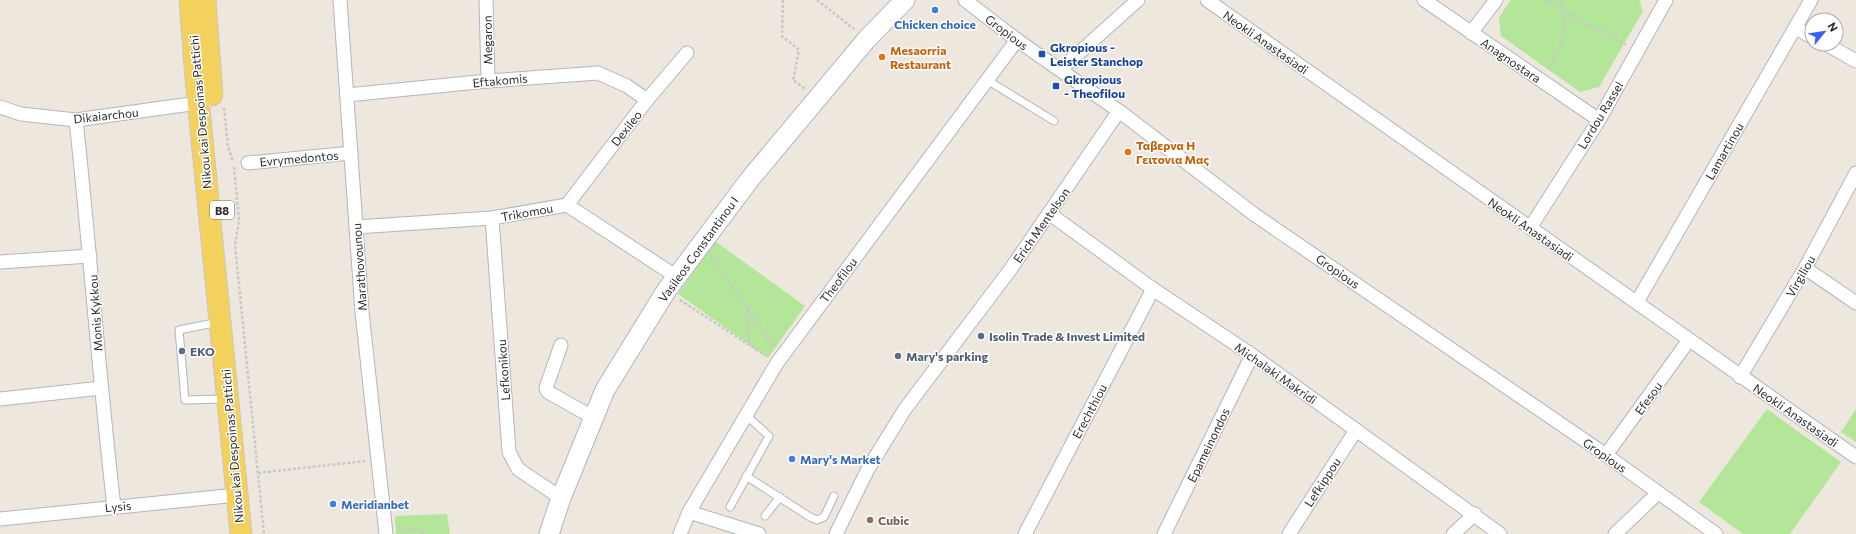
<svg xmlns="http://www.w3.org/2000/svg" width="1856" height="534" font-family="Commissioner,sans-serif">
  <rect width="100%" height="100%" fill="#eee7de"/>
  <g fill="#b4e69a">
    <polygon points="1511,0 1639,0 1643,11 1599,87 1580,92 1501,36 1499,17"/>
    <polygon points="715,241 805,306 768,358 678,294"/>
    <polygon points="1767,409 1841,462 1790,534 1743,534 1699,502"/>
    <polygon points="1856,409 1856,442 1841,432"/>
    <polygon points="447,514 450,534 396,534 395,516"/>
  </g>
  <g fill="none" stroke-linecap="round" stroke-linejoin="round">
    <g stroke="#b2b5c0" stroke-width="9">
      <g id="service">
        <polyline points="987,80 1054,121"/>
        <polyline points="219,322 179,330 185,400 225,399"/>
        <polyline points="746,476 810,517 817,520 824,517 834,496"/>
        <polyline points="730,507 769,436 746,415"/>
        <polyline points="765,516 780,497"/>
      </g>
    </g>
    <g stroke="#b2b5c0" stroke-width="15">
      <g id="minor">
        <polyline points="340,0 362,312 386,534"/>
        <polyline points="486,0 488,81"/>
        <polyline points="965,0 1017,40 1119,111 1255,215 1606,455 1716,534"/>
        <polyline points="1207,0 1856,457"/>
        <polyline points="1424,0 1599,120"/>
        <polyline points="1796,28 1812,37"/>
        <polyline points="1471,33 1496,0"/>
        <polyline points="1826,44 1856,61"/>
        <polyline points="1061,69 1138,0"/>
        <polyline points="347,95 488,81 598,73 627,86 647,100"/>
        <polyline points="0,107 21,114 76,120 205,102"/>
        <path d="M 76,120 C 90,249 99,378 114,507"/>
        <polyline points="248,163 351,153"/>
        <polyline points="567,205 647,100 687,53"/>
        <polyline points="1050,214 1153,289 1252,355 1500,534"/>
        <polyline points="492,218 509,452 518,469 561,498"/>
        <polyline points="356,227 492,218 567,205 677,277"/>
        <polyline points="1530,228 1599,120 1666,0"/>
        <polyline points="0,262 90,256"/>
        <polyline points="1805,268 1856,303"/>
        <polyline points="1637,302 1811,0"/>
        <polyline points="561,345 546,388 548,392 594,418"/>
        <polyline points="1740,377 1805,268 1856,173"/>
        <polyline points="0,399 101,388"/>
        <polyline points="1606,455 1689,340"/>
        <polyline points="689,512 759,534"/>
        <polyline points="0,519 237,495"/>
        <polyline points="680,534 689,512 777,363 1017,40"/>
        <polyline points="836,534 868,469 905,409 1010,270 1119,111"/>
        <polyline points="1025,534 1153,289"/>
        <polyline points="1164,534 1252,355"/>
        <polyline points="1289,534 1356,430"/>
        <polyline points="1453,534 1475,514"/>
        <polyline points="1615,534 1658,493"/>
      </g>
    </g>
    <g stroke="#b2b5c0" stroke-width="21">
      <polyline id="secondary" points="549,534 561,498 605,390 666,291 750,179 867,39 905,0"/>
    </g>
    <g stroke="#c8c8c8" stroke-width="23">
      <g id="primary">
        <polyline points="190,0 196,79 241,534"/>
        <polyline points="205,0 212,95"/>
      </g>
    </g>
    <g stroke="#c8c8c8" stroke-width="2.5" stroke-dasharray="3 2" stroke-linecap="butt">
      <polyline points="783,0 782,36 799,50 793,80 805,89"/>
      <polyline points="817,0 854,29"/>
      <polyline points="1546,0 1585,24 1601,30 1626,45"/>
      <path d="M 1548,69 C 1562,43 1570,30 1561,0"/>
      <polyline points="224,108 228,146 233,162"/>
      <polyline points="234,167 239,221 235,245 264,534"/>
      <polyline points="711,256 773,346"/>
      <polyline points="680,300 766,356"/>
      <polyline points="747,309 749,344"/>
      <polyline points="258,473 365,461"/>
      <polyline points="399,528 423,530 424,534"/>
    </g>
    <use href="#service" stroke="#fff" stroke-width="7"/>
    <use href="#minor" stroke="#fff" stroke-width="13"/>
    <use href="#secondary" stroke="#fff" stroke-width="19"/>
    <use href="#primary" stroke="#f4d15d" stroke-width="21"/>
  </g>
  <g fill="#3f7fe0" stroke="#fff" stroke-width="1.5">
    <circle cx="935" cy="10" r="4"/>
    <circle cx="792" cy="459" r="4"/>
    <circle cx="333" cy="504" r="4"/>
  </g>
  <g fill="#1a4fb4" stroke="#fff" stroke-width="1.5">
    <rect x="1038" y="50" width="8" height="8" rx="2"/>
    <rect x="1052" y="82" width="8" height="8" rx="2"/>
  </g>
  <g fill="#e8710a" stroke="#fff" stroke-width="1.5">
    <circle cx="882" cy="57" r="4"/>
    <circle cx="1128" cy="152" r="4"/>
  </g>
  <g fill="#5c6f8a" stroke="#fff" stroke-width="1.5">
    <circle cx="981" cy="336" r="4"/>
    <circle cx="182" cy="351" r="4"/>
    <circle cx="898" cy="356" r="4"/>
  </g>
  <circle fill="#8d6e63" stroke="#fff" stroke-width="1.5" cx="870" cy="520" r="4"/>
  <g text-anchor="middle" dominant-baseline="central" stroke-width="3" stroke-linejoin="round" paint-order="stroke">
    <rect fill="#fff" stroke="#6b6b6b" stroke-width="1" x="210" y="201" width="24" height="18" rx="3"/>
    <g font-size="11" font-weight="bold" fill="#2c2c2c">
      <text x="222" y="210">B8</text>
    </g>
    <g font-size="12" font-weight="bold" fill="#366cbe" stroke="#fff" text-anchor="start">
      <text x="935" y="24" text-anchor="middle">Chicken choice</text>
      <text x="800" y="459">Mary's Market</text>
      <text x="341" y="504">Meridianbet</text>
    </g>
    <g font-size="12" fill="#2c2c2c" stroke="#fff">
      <text transform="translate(1007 32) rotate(37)">Gropious</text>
      <text transform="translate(487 40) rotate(-91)">Megaron</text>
      <text transform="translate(1266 42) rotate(35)">Neokli Anastasiadi</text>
      <text transform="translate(1511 60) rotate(34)">Anagnostara</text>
      <text transform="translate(500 80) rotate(-5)">Eftakomis</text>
      <text transform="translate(200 112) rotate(-95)">Nikou kai Despoinas Pattichi</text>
      <text transform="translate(106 115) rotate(-6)">Dikaiarchou</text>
      <text transform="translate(1600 115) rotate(-59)">Lordou Rassel</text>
      <text transform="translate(626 128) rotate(-52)">Dexileo</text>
      <text transform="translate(1724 151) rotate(-60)">Lamartinou</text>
      <text transform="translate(299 158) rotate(-5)">Evrymedontos</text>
      <text transform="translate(527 212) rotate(-10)">Trikomou</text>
      <text transform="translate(1041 225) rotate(-55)">Erich Mentelson</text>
      <text transform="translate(1531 229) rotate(35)">Neokli Anastasiadi</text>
      <text transform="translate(698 249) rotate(-54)">Vasileos Constantinou I</text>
      <text transform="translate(359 267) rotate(-94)">Marathovounou</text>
      <text transform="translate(1338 271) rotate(35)">Gropious</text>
      <text transform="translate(1800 276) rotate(-60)">Virgiliou</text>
      <text transform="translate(838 280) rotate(-53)">Theofilou</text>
      <text transform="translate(95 313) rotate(-94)">Monis Kykkou</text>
      <text transform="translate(503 370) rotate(-94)">Lefkonikou</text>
      <text transform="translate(1276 373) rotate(35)">Michalaki Makridi</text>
      <text transform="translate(1648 398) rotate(-54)">Efesou</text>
      <text transform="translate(1089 411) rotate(-62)">Erechthiou</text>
      <text transform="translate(1796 415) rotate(35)">Neokli Anastasiadi</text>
      <text transform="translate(1208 445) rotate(-64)">Epameinondos</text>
      <text transform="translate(232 446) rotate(-95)">Nikou kai Despoinas Pattichi</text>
      <text transform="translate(1605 455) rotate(35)">Gropious</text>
      <text transform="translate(1322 482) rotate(-57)">Lefkippou</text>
      <text transform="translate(118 506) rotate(-6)">Lysis</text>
    </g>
    <g font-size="12" font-weight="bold" fill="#164399" stroke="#fff" text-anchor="start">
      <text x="1050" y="47">Gkropious -<tspan x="1050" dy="14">Leister Stanchop</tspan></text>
      <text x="1064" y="79">Gkropious<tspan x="1064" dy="14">- Theofilou</tspan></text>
    </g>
    <g font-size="12" font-weight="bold" fill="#c56008" stroke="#fff" text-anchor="start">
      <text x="890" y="50">Mesaorria<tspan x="890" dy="14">Restaurant</tspan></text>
      <text x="1136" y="145">Ταβερνα Η<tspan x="1136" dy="14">Γειτονια Μας</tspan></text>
    </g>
    <g font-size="12" font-weight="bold" fill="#4e5e75" stroke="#fff" text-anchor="start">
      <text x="989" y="336">Isolin Trade &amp; Invest Limited</text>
      <text x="190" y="351">EKO</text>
      <text x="906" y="356">Mary's parking</text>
    </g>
    <g font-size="12" font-weight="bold" fill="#785e54" stroke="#fff" text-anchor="start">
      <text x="878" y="520">Cubic</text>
    </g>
  </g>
  <g transform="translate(1824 32) rotate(60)"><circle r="19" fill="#ffffff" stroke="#ababab"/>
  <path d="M0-3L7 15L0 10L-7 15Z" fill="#3b60fe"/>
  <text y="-6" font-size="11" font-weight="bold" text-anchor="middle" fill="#2c2c2c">N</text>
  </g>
</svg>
